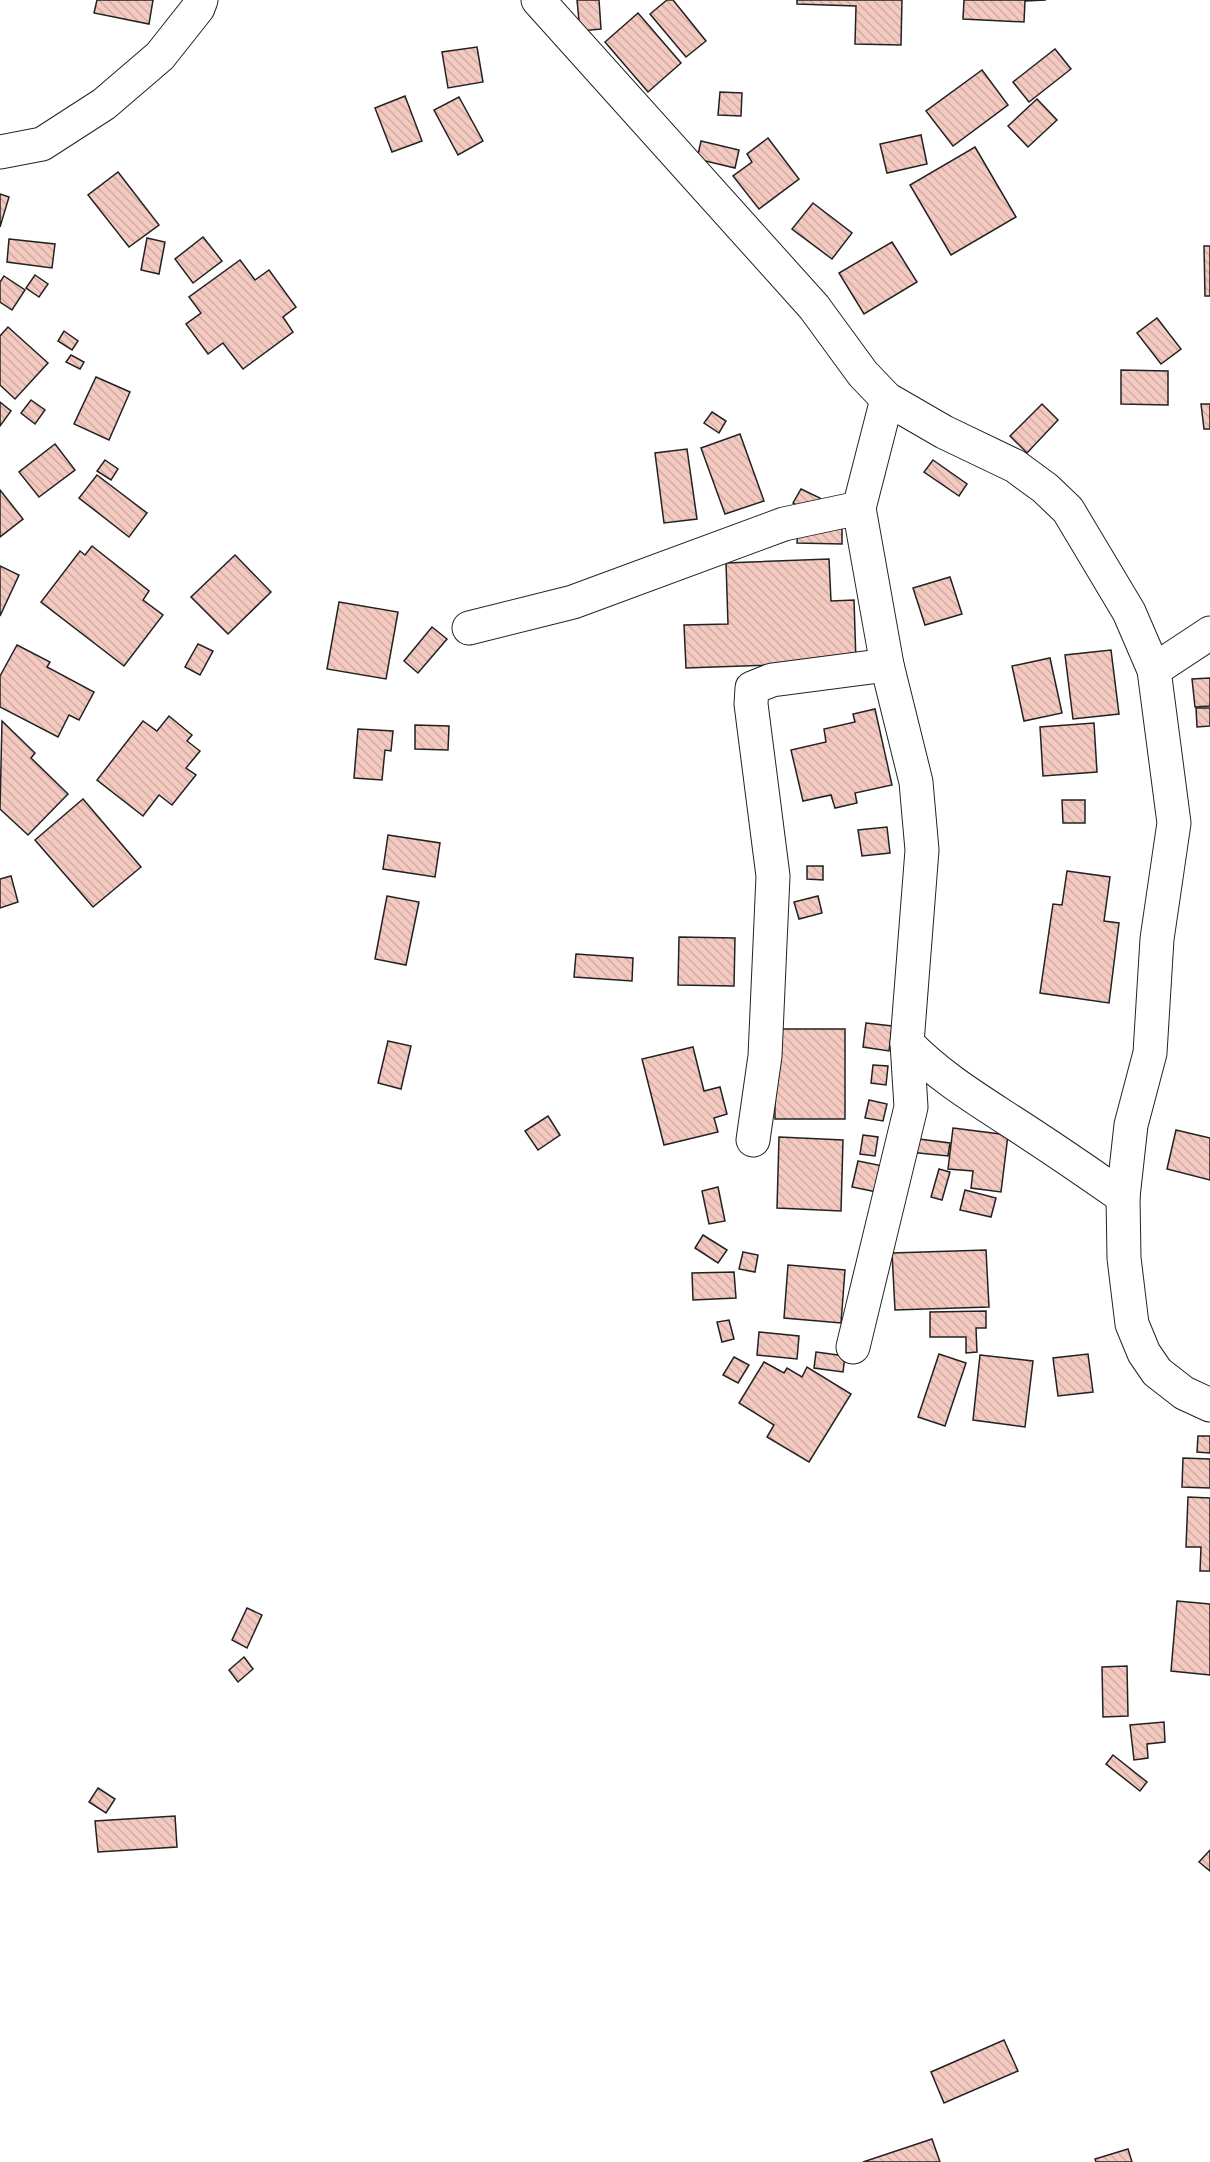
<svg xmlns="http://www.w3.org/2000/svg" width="1210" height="2162" font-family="'Open Sans',sans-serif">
  <defs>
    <pattern id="building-back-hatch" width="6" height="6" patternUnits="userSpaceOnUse" patternTransform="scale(1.5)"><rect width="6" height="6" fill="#f3c9c0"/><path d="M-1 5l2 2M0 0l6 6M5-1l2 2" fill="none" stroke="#d0aca5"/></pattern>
  </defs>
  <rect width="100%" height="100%" fill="#fff"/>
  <g fill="url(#building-back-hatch)" stroke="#222" stroke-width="1.5">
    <polygon points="97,0 153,0 149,24 94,13"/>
    <polygon points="577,0 599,0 601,29 580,31"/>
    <polygon points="667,0 673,0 706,41 686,57 650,14"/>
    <polygon points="797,0 902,0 901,45 855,44 856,6 797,4"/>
    <polygon points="964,0 1046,0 1025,1 1024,22 963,19"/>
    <polygon points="638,13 681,63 648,92 605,42"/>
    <polygon points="477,47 483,82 448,88 442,52"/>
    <polygon points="1055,49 1071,69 1029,102 1013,82"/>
    <polygon points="982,70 1008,105 953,146 926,111"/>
    <polygon points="720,92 742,93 741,116 718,115"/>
    <polygon points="405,96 422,141 392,152 375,108"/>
    <polygon points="459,97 483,141 458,155 434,110"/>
    <polygon points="1037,99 1057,120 1028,147 1008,126"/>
    <polygon points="921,135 927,164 887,173 880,144"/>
    <polygon points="768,138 799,179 759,209 733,176 752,162 747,154"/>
    <polygon points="701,141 739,150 735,168 697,159"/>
    <polygon points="975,147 1016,217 951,255 910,185"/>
    <polygon points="118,172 159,225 129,247 88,195"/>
    <polygon points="0,194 9,197 0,227"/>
    <polygon points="813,203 852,233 832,259 792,229"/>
    <polygon points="203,237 222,261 193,283 175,259"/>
    <polygon points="147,238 165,242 159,274 141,270"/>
    <polygon points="9,239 55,244 52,268 7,262"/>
    <polygon points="892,242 917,282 864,314 839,273"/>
    <polygon points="1204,246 1210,246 1210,296 1205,296"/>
    <polygon points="240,260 255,280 269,270 296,307 283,317 293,332 243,369 223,343 208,354 186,324 201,313 189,297"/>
    <polygon points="35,275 48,284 39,297 26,288"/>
    <polygon points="4,276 25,290 12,310 0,302 0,282"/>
    <polygon points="1157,318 1181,349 1161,364 1137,333"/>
    <polygon points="8,327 48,363 15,399 0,385 0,336"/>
    <polygon points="64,331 78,341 72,350 58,341"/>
    <polygon points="71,355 84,362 80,369 66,362"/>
    <polygon points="1121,370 1168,371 1168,405 1121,404"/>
    <polygon points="96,377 130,392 109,440 74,424"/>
    <polygon points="31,400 45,410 35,424 21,413"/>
    <polygon points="0,402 11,411 0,426"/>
    <polygon points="1042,404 1058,420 1027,453 1010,436"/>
    <polygon points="1201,404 1210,404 1210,429 1204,429"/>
    <polygon points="712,412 726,421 719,433 704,423"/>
    <polygon points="740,434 764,501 725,514 701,448"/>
    <polygon points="55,444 75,470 39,497 19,472"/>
    <polygon points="687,449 697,519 664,523 655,453"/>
    <polygon points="105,460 118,469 111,480 97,471"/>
    <polygon points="933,460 967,484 959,496 924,472"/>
    <polygon points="97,475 147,513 129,537 79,498"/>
    <polygon points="801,489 820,498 812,514 793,503"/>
    <polygon points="0,490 23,519 0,537"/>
    <polygon points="798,526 842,527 842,544 797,543"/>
    <polygon points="92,546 149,591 143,600 163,615 124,666 41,602 80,551 85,555"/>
    <polygon points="235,555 271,592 228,634 191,597"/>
    <polygon points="829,559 831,601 854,600 856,662 686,668 684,625 728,624 726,563"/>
    <polygon points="0,566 19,575 0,616"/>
    <polygon points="950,577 962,614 925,625 913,588"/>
    <polygon points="339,602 398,612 386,679 327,669"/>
    <polygon points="432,627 447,639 418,673 404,661"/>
    <polygon points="198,644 213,651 200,675 185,667"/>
    <polygon points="17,645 50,662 47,667 94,692 79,720 69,715 58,737 0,707 0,676"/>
    <polygon points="1111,650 1119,714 1073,719 1065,655"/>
    <polygon points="1050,658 1062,713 1024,721 1012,666"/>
    <polygon points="1210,678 1210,706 1195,707 1192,679"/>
    <polygon points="1196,708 1210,708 1210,726 1197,727"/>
    <polygon points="875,709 892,785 855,793 857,803 835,808 831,795 803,801 791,750 826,742 824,729 855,722 853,714"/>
    <polygon points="169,716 192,735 187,741 200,751 186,768 196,775 172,805 159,795 143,816 97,780 143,721 157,731"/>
    <polygon points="2,721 35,753 31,758 68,794 28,835 0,809"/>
    <polygon points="1094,723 1097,772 1043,776 1040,727"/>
    <polygon points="415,725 449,726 448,750 415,749"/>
    <polygon points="358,729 393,731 391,751 385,750 382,780 354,778"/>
    <polygon points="83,799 141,867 93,907 35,840"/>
    <polygon points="1062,800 1085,800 1085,823 1063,823"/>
    <polygon points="887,827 890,853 862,856 858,830"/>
    <polygon points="388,835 440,843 435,877 383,869"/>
    <polygon points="807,866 823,866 823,880 807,879"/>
    <polygon points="1067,871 1110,877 1104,921 1119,923 1109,1003 1040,993 1053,904 1062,905"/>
    <polygon points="11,876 18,902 0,908 0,879"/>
    <polygon points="387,896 419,902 406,965 375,959"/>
    <polygon points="818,896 822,913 799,919 794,902"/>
    <polygon points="679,937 735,938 734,986 678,985"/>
    <polygon points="576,954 633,958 632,981 574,977"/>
    <polygon points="866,1023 892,1026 889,1051 863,1047"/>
    <polygon points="774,1029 845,1029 845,1119 775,1119"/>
    <polygon points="388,1041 411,1046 401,1089 378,1083"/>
    <polygon points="693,1047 704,1091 720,1087 727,1114 714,1118 718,1132 664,1145 642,1059"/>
    <polygon points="873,1065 888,1066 886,1085 871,1083"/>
    <polygon points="869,1100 887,1104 883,1121 865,1118"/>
    <polygon points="548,1116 560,1135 538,1150 525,1131"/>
    <polygon points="953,1128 1008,1135 1001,1192 971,1188 973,1171 948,1169"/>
    <polygon points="1176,1130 1210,1138 1210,1180 1167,1169"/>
    <polygon points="863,1135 878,1137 875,1156 860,1154"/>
    <polygon points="779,1137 843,1140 841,1211 777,1208"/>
    <polygon points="911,1138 950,1143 948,1156 909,1152"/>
    <polygon points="858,1161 883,1166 877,1192 852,1187"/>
    <polygon points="939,1169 950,1172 942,1200 931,1197"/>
    <polygon points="718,1187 725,1221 709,1224 702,1191"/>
    <polygon points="965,1190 996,1198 991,1217 960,1210"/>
    <polygon points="703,1235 727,1250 718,1263 695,1248"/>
    <polygon points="986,1250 989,1307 895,1310 892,1253"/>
    <polygon points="743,1252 758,1255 755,1272 739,1269"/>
    <polygon points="788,1265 845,1270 841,1323 784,1318"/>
    <polygon points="734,1272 736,1298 693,1300 692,1273"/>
    <polygon points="986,1311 986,1328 976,1328 977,1352 966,1353 966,1337 930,1337 930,1312"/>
    <polygon points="729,1320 734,1339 722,1342 717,1322"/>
    <polygon points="759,1332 799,1336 797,1359 757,1355"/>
    <polygon points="816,1352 845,1356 843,1372 814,1368"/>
    <polygon points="939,1354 966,1363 945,1426 918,1417"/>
    <polygon points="1088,1354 1093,1392 1058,1396 1053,1358"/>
    <polygon points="980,1355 1033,1361 1025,1427 973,1420"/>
    <polygon points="734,1357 749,1365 738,1383 723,1375"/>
    <polygon points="764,1362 784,1373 787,1368 802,1377 807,1367 851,1394 809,1462 767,1437 774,1425 739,1403"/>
    <polygon points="1198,1436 1210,1436 1210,1453 1197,1452"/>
    <polygon points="1183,1458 1210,1459 1210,1488 1182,1487"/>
    <polygon points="1188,1497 1210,1498 1210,1571 1200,1571 1201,1547 1186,1547"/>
    <polygon points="1177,1601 1210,1604 1210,1675 1171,1671"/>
    <polygon points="247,1608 262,1615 247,1648 232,1640"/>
    <polygon points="244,1657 253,1669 238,1682 229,1670"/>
    <polygon points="1127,1666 1128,1716 1103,1717 1102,1667"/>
    <polygon points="1164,1722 1165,1742 1147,1744 1148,1758 1134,1760 1130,1725"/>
    <polygon points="1113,1755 1147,1782 1140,1791 1106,1764"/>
    <polygon points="98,1788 115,1799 106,1813 89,1802"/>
    <polygon points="175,1816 177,1847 98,1852 95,1821"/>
    <polygon points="1210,1850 1210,1871 1199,1862"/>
    <polygon points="1004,2040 1018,2071 944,2103 931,2072"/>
    <polygon points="932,2139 940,2162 863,2162"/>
    <polygon points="1128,2149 1132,2162 1096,2162 1095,2159"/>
  </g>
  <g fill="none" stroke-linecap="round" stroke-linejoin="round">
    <g stroke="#222" stroke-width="35">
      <g id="minor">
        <polyline points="538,0 814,307 863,374 887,399 944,432 1015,466 1045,488 1068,510 1129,612 1154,670 1174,823 1157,939 1150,1053 1131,1125 1123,1197 1124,1258 1132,1324 1144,1353 1157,1372 1184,1393 1210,1405"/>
        <polyline points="0,152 42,144 104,104 160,56 198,8 201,0"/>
        <polyline points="469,628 573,602 784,524 859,508"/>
        <polyline points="1154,670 1210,633"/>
        <path d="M 907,1043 C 938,1075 972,1096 1009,1120 C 1048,1145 1086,1171 1123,1197"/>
        <polyline points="753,1140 765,1056 773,876 751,704 752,688 772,680 887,665"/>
        <polyline points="853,1347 911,1107 907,1043 922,850 916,782 887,665 859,508 887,399"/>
      </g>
    </g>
    <use href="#minor" stroke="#fff" stroke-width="33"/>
  </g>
</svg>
